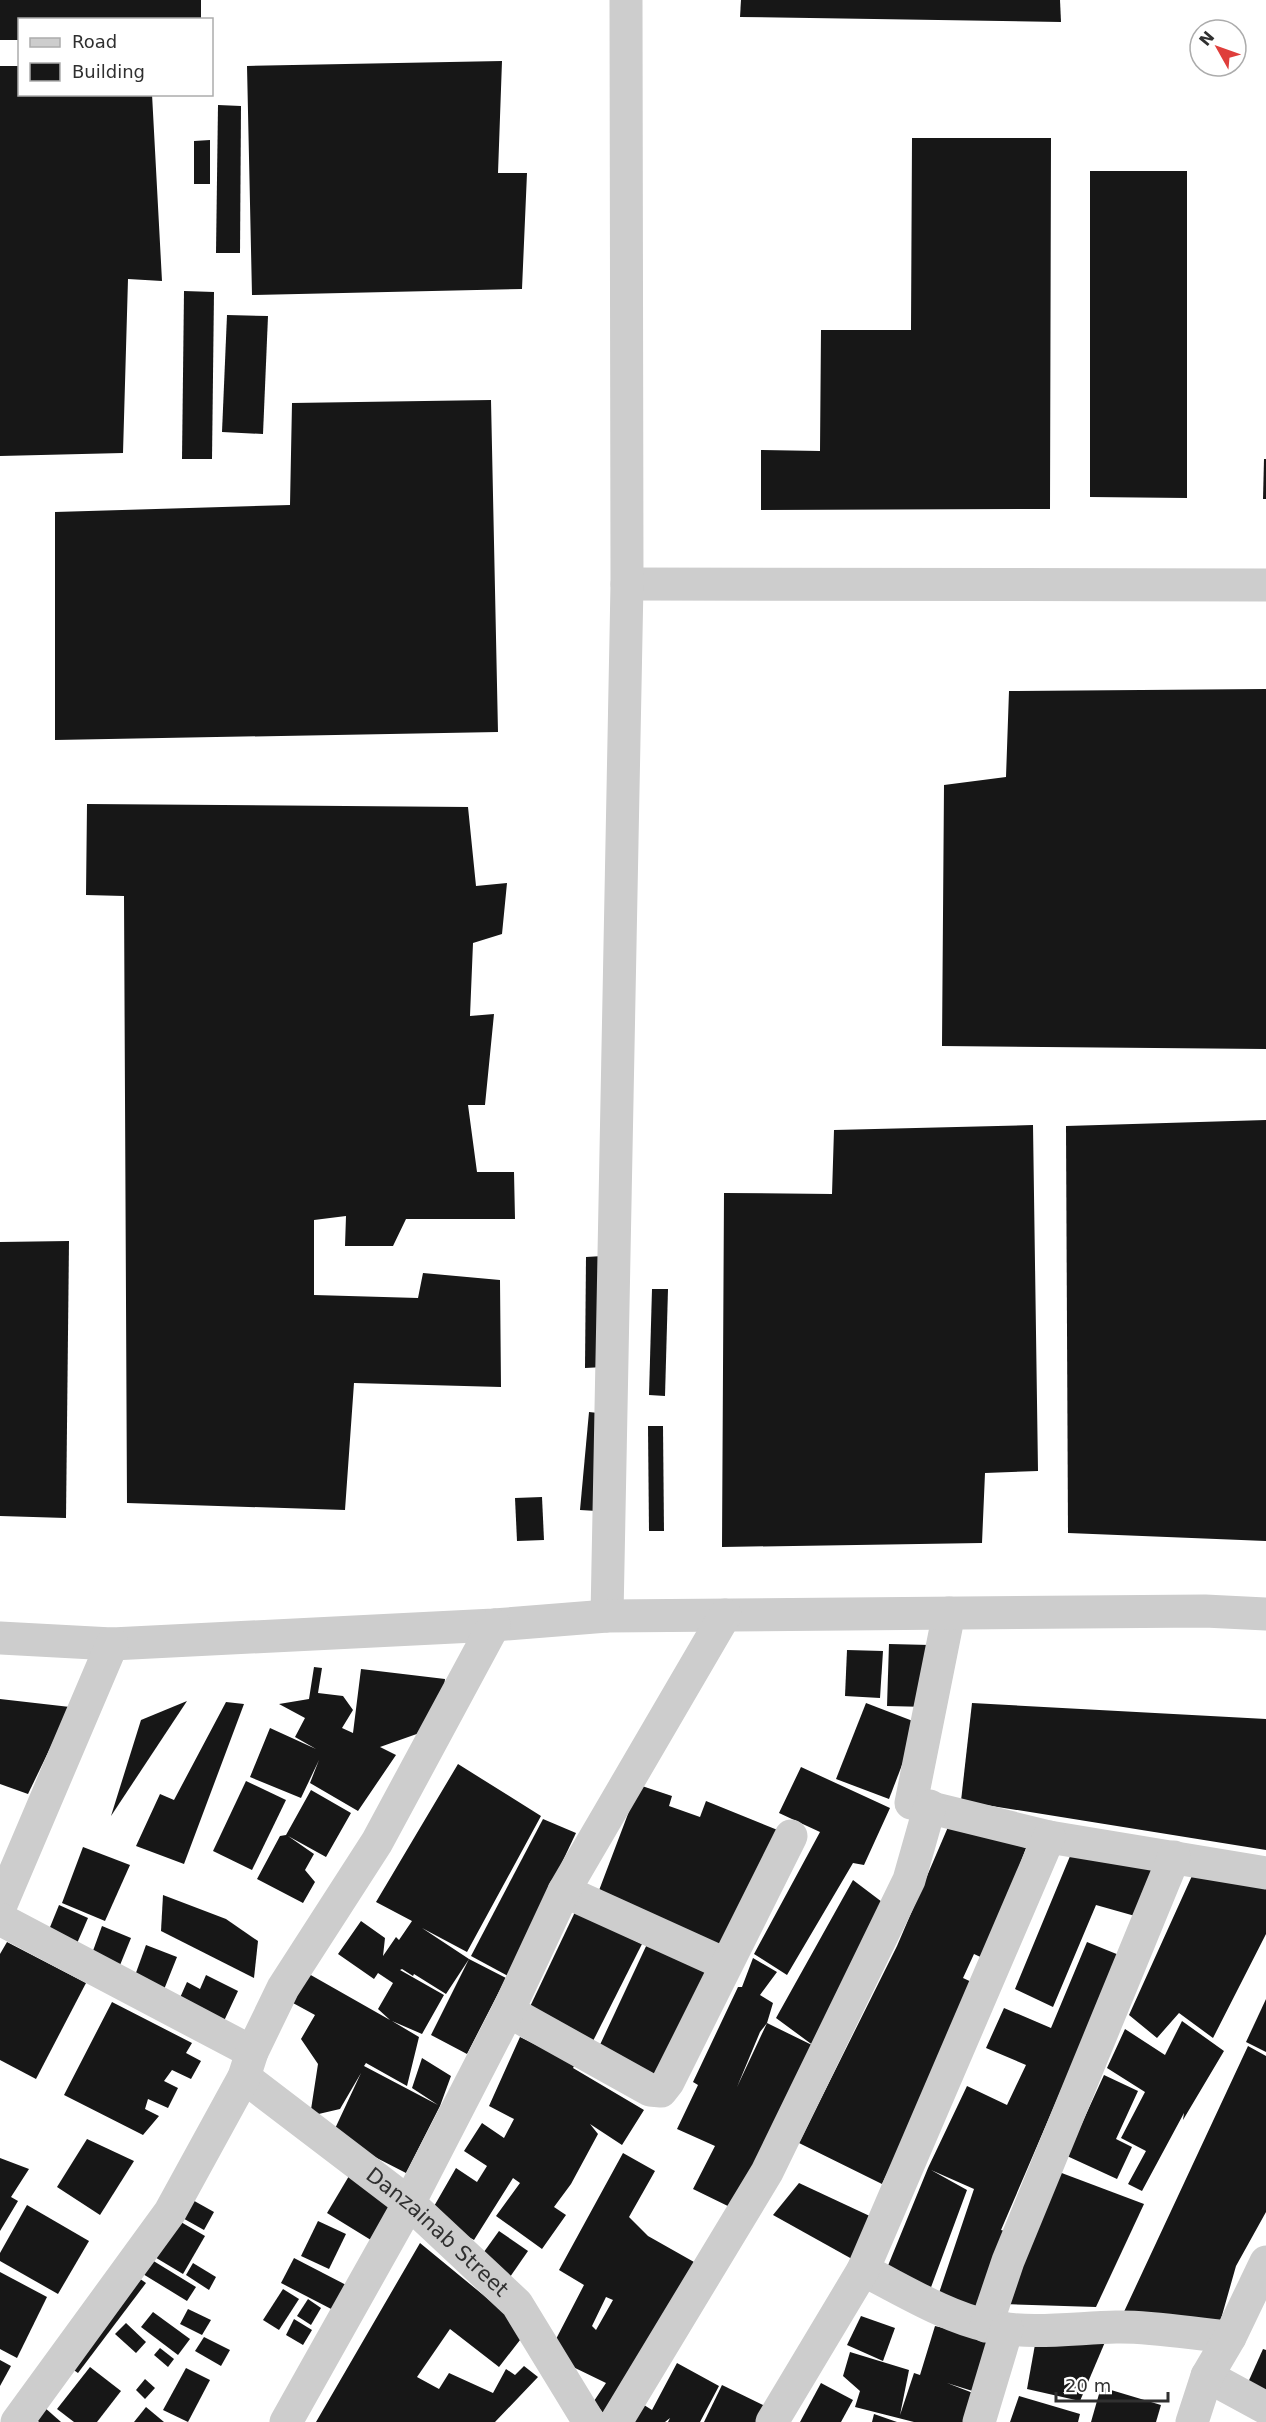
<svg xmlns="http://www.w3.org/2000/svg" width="1266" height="2422" font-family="'DejaVu Sans',sans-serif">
  <rect width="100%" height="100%" fill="#fff"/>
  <g fill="#171717" fill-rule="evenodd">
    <polygon points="0,0 201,0 201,20 20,20 20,40 0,40"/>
    <polygon points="741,0 1060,0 1061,22 740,17"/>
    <polygon points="502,61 498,173 527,173 522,289 252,295 247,66"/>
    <polygon points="0,66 20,66 20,94 152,94 162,281 128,279 123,453 0,456"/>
    <polygon points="218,105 241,106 240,253 216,253"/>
    <polygon points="912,138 1051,138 1050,509 761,510 761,450 820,451 821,330 911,330"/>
    <polygon points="210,140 210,184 194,184 194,141"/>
    <polygon points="1090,171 1187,171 1187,498 1090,497"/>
    <polygon points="184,291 214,292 212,459 182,459"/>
    <polygon points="227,315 268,316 263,434 222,432"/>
    <polygon points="491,400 498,732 55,740 55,512 290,505 292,403"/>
    <polygon points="1264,459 1266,459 1266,499 1263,499"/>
    <polygon points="1266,689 1266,1049 942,1046 944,785 1006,777 1009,691"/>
    <polygon points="87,804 468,807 476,886 507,883 502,934 473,943 470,1016 494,1014 485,1105 468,1105 477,1172 514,1172 515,1219 406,1219 393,1246 345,1246 346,1216 314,1220 314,1295 418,1298 423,1273 500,1280 501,1387 354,1383 345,1510 127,1503 124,896 86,895"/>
    <polygon points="1266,1120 1266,1541 1068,1533 1066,1126"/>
    <polygon points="1033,1125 1038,1471 985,1473 982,1543 722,1547 724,1193 832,1194 834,1130"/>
    <polygon points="69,1241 66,1518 0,1516 0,1242"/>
    <polygon points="603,1256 604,1367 585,1368 586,1257"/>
    <polygon points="652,1289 668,1289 665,1396 649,1395"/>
    <polygon points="589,1412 607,1414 597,1511 580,1510"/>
    <polygon points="648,1426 663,1426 664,1531 649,1531"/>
    <polygon points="542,1497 544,1540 517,1541 515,1498"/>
    <polygon points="889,1644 930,1645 928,1707 887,1706"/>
    <polygon points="847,1650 883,1651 880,1698 845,1696"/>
    <polygon points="314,1667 322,1668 318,1693 343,1696 353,1710 342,1728 353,1733 361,1669 445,1679 442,1706 428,1730 380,1747 396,1755 358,1811 310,1783 319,1760 301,1798 250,1777 270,1728 316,1749 295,1737 305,1718 279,1704 309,1699"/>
    <polygon points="0,1699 70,1707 28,1794 0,1784"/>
    <polygon points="187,1701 111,1816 141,1720"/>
    <polygon points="226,1702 244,1704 184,1864 136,1846 160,1794 174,1800"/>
    <polygon points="866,1703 918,1723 889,1799 836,1779"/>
    <polygon points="972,1703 1266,1719 1266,1850 961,1801"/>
    <polygon points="458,1764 541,1816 467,1952 422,1928 469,1959 506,1978 467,2054 431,2035 469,1959 446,1994 414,1974 413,1976 402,1969 400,1970 444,1995 422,2034 392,2021 419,2037 407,2086 366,2063 364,2066 438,2105 412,2088 422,2058 451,2076 440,2106 406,2173 332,2135 361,2073 340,2109 310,2116 318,2064 301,2039 315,2015 293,2003 309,1974 390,2020 378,2009 393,1983 378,1973 374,1979 338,1954 361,1921 385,1938 383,1956 396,1937 399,1940 412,1921 376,1902"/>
    <polygon points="801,1767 890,1808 864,1865 853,1863 787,1975 754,1954 820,1832 779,1813"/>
    <polygon points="246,1781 286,1800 252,1870 213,1851"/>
    <polygon points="639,1785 672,1796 669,1806 700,1817 706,1801 780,1831 730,1951 598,1893"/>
    <polygon points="311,1790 351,1813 326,1857 288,1836 314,1854 305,1870 315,1882 303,1903 257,1879 280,1836 286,1835"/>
    <polygon points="543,1819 576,1833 508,1976 471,1956"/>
    <polygon points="951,1820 1026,1848 1007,1899 989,1961 974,1954 963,1978 978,1985 882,2184 799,2143 897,1946"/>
    <polygon points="83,1847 130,1865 105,1921 62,1903"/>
    <polygon points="1073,1849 1160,1864 1135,1916 1096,1905 1053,2007 1015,1989"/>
    <polygon points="1196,1867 1266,1886 1266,1934 1213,2038 1179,2013 1157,2038 1129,2015"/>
    <polygon points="853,1880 886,1905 736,2210 693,2189 715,2146 677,2129 698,2085 693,2082 738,1987 742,1987 753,1958 777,1972 760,1995 773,2003 767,2023 760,2032 737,2087 767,2023 814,2046 776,2018"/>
    <polygon points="163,1895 226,1919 258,1941 254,1978 161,1931"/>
    <polygon points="59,1905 88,1918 75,1948 46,1937"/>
    <polygon points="575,1912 642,1944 592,2043 527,2013"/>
    <polygon points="102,1926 131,1938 118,1970 90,1959"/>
    <polygon points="7,1942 86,1983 36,2079 0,2060 0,1954"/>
    <polygon points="648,1942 710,1971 660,2078 598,2049"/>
    <polygon points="1087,1942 1119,1955 1001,2230 1008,2232 982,2311 938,2296 974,2189 931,2170 967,2190 930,2290 887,2268 928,2168 967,2086 1007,2105 1026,2065 986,2048 1004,2008 1051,2028"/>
    <polygon points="146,1945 177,1957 163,1992 133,1981"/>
    <polygon points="206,1975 238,1991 224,2021 179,2000 187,1982 200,1989"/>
    <polygon points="1266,1999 1266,2052 1246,2042"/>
    <polygon points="112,2002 192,2043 186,2053 201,2061 191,2079 172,2070 164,2081 178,2088 168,2108 148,2099 145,2109 159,2116 143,2135 64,2095"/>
    <polygon points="1182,2021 1224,2051 1183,2120 1184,2113 1142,2191 1128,2184 1146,2151 1121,2138 1145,2092 1107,2068 1125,2029 1165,2055"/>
    <polygon points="520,2037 575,2064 573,2068 644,2110 622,2145 590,2124 598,2134 571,2184 554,2207 566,2215 542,2249 496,2216 520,2183 513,2178 474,2240 429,2215 456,2168 477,2182 487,2166 464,2151 482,2123 504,2138 514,2119 489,2106"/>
    <polygon points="1248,2046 1266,2056 1266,2212 1236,2266 1219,2326 1122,2316"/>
    <polygon points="1104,2075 1138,2091 1116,2139 1132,2147 1117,2179 1067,2156"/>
    <polygon points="87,2139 134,2161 100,2215 57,2187"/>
    <path d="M 623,2153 L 655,2171 L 629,2217 L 648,2236 L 694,2262 L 610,2422 L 594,2401 L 606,2383 L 571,2366 L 555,2341 L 584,2285 L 559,2270 ZM 606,2297 L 613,2300 L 596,2330 L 592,2326 Z"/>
    <polygon points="0,2158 29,2169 11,2197 18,2201 0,2231"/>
    <polygon points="1059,2172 1144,2204 1096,2307 1004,2304"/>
    <polygon points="349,2176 401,2208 379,2245 327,2213"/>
    <polygon points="799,2183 874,2218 852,2259 773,2215"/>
    <polygon points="189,2198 214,2212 204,2230 179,2216"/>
    <polygon points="27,2205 89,2241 58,2294 0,2261 0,2253"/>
    <polygon points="174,2218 205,2236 183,2274 153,2256"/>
    <polygon points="318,2221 346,2234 329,2269 301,2256"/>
    <polygon points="499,2231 528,2251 510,2277 481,2256"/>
    <polygon points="420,2243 527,2331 499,2367 450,2329 417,2377 439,2389 449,2373 493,2393 506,2369 515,2375 524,2366 538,2377 495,2422 316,2422"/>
    <polygon points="147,2257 196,2287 187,2301 138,2271"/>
    <polygon points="294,2258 350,2287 337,2312 281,2283"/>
    <polygon points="193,2263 216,2277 209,2290 186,2275"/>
    <polygon points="0,2272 47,2297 17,2358 0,2349"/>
    <polygon points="133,2274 146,2283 78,2373 65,2364"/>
    <polygon points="283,2289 299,2299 279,2330 263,2320"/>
    <polygon points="308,2299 321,2308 311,2325 297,2316"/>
    <polygon points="188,2309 211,2320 202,2335 180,2324"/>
    <polygon points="153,2312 190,2339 178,2355 141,2327"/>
    <polygon points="861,2316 895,2328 883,2361 847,2345"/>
    <polygon points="294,2319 312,2330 303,2345 286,2335"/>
    <polygon points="126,2323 146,2342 136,2353 115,2334"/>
    <polygon points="935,2326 1001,2342 982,2394 947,2383 973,2393 963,2422 914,2422 855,2407 860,2391 843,2376 850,2352 909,2370 900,2415 914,2373 920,2375"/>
    <polygon points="1108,2335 1080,2401 1027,2389 1036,2339"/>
    <polygon points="204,2337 230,2350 221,2366 195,2351"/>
    <polygon points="160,2348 174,2359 168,2367 154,2355"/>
    <polygon points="1263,2349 1266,2350 1266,2396 1246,2387"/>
    <polygon points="0,2360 11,2366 0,2386"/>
    <polygon points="677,2363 719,2386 700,2422 668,2422 670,2418 665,2422 633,2422 644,2405 652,2410"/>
    <polygon points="90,2367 121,2391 97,2422 74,2422 57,2409"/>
    <polygon points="186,2368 210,2380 188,2422 163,2410"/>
    <polygon points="145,2379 155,2388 145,2399 136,2390"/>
    <polygon points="821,2383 853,2400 841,2422 800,2422"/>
    <polygon points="722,2385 765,2406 757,2422 704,2422"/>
    <polygon points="1101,2387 1161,2405 1156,2422 1091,2422"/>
    <polygon points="1019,2396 1080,2414 1078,2422 1010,2422"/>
    <polygon points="44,2407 61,2422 39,2422 35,2418"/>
    <polygon points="146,2407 164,2422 134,2422"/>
    <polygon points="874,2414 897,2422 872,2422"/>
  </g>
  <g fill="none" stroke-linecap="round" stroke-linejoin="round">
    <g stroke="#cdcdcd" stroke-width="33">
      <polyline points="627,584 1266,585"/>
      <polyline points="949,1613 911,1803 1049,1837 1266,1873"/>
      <polyline points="607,1616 627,584 626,0"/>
      <polyline points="0,1638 112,1644 494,1625 607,1616 1205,1611 1266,1614"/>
      <polyline points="564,1891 725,1964"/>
      <polyline points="0,1907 112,1644"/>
      <polyline points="0,1919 252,2052"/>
      <polyline points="508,2011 650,2090 661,2091 668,2082 791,1836"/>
      <path id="s1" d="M 244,2077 L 409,2203 L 517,2304 L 589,2422"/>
      <path d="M 863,2270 C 903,2290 944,2316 988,2326 C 1030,2335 1074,2328 1116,2327 C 1153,2326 1193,2334 1230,2337"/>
      <polyline points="986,2326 1008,2261 1174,1857"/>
      <polyline points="1207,2376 1266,2408"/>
      <polyline points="17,2422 170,2212 244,2077 252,2052 283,1988 377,1842 494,1625"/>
      <polyline points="286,2422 409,2203 508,2011 564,1891 725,1615"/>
      <polyline points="616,2422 767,2172 909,1880 930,1806"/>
      <polyline points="772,2422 863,2270 1049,1837"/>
      <polyline points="979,2422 1007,2329"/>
      <polyline points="1192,2422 1207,2376 1230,2337 1266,2262"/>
    </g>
  </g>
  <g text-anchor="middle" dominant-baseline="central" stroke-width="6" stroke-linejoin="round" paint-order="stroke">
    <g font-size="21" fill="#303030" stroke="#fff">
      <text stroke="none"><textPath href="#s1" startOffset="248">Danzainab Street</textPath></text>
    </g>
  </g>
  <rect x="18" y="18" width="195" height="78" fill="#ffffff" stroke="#acacac" stroke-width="1.5"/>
  <rect x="30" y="38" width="30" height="9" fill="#cdcdcd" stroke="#acacac" stroke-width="1.5"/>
  <text x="72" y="48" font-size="18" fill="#303030">Road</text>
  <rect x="30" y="63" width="30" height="18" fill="#171717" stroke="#acacac" stroke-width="1.5"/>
  <text x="72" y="78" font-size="18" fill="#303030">Building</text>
  <g transform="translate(1218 48) rotate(310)"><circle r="28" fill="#ffffff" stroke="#acacac" stroke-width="1.5"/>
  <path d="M0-4.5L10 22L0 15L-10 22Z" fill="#df3e3b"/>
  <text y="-9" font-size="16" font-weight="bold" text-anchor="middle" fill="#303030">N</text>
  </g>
  <path d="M1056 2392v9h112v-9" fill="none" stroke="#303030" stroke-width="3"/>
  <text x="1065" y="2392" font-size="18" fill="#303030" stroke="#ffffff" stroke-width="4.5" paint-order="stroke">20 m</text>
</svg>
